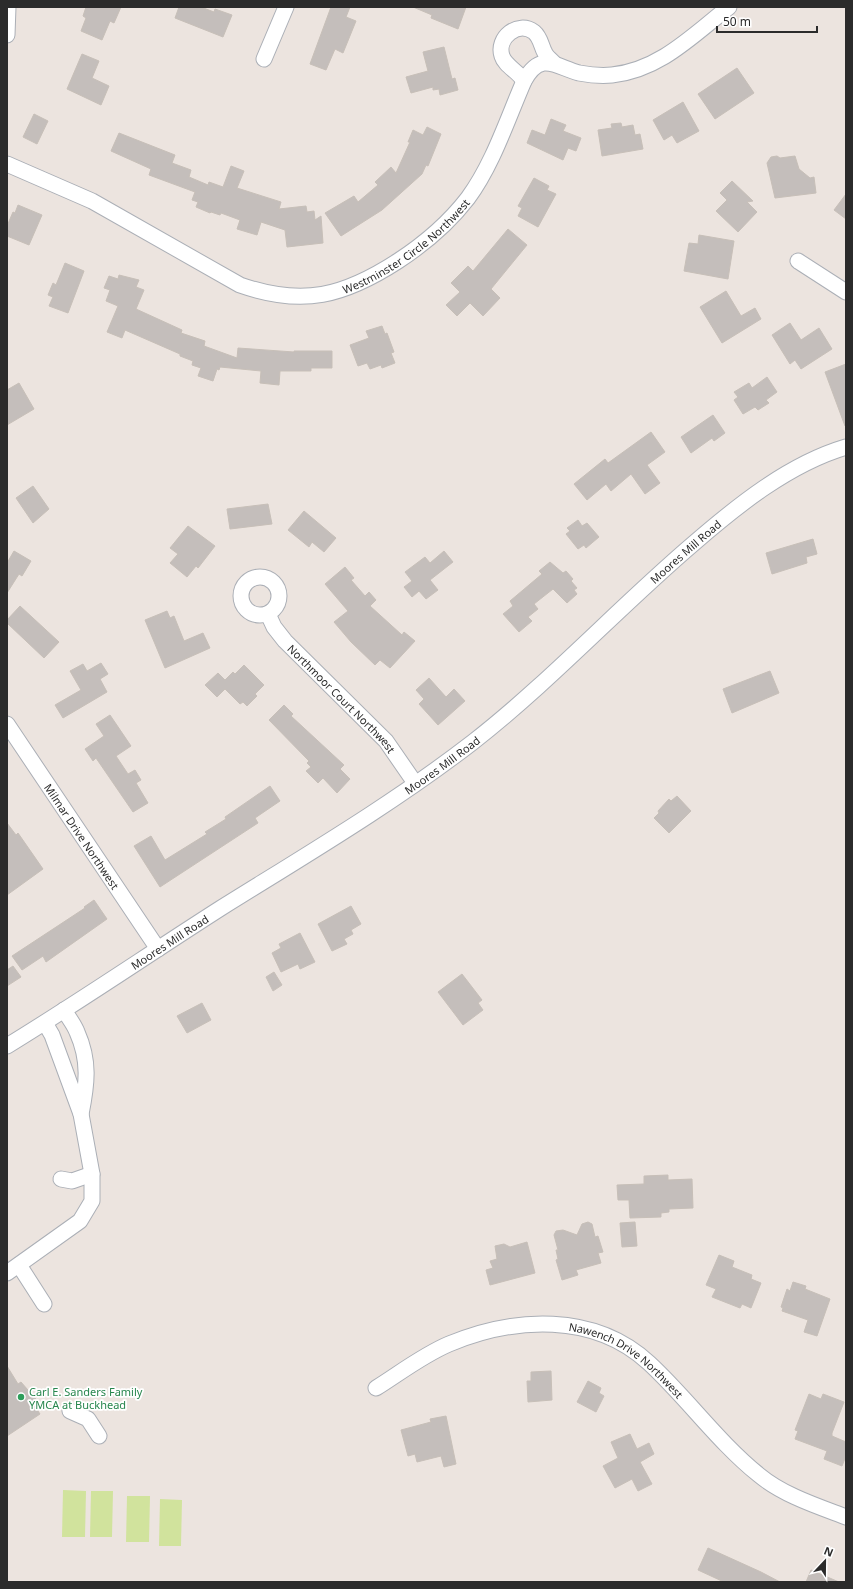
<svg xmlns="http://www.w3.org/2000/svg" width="853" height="1589" font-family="'Noto Sans',sans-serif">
  <rect width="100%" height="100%" fill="#ece4df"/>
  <g fill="#d1e39d">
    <polygon points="63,1490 86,1491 85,1537 62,1537"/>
    <polygon points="91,1491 113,1491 112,1537 90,1537"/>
    <polygon points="127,1496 150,1496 149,1542 126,1542"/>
    <polygon points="160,1499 182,1500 181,1546 159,1546"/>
  </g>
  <g fill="#c4bebb" stroke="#c7bfb8">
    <polygon points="86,7 121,7 114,23 110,21 102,40 81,31 86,18 83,16"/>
    <polygon points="179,7 201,7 214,12 215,9 232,15 223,37 175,18"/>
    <polygon points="331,7 350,7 346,17 356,21 343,53 335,49 326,70 310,64"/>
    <polygon points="413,7 466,7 458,29 431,18 432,15"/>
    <polygon points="444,47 452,79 455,78 458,90 440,95 439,89 433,90 433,87 411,93 406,77 428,71 423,52"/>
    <polygon points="82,54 99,61 92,78 109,86 101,105 67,89"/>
    <polygon points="737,68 754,93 715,119 698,94"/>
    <polygon points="683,102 699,131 677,143 672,135 664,140 653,120"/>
    <polygon points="34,114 48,121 37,144 23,137"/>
    <polygon points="551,119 566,125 563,131 581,138 576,151 568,148 563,160 527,143 532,130 545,135"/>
    <polygon points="621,123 622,127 633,125 635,135 640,134 643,149 602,156 598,130 612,128 611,124"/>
    <polygon points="427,127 441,134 428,166 426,165 422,174 382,210 341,236 325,213 354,196 358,202 378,185 375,182 391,167 396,173 410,142 408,142 413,130 423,135"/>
    <polygon points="119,133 175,155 172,163 191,170 189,177 208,185 209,182 223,187 231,166 244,171 237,188 281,202 279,209 306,206 307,212 314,211 315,220 321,216 323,243 287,247 285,230 261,222 257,235 237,229 240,220 221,213 220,215 211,212 210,213 196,207 198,202 192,200 195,192 149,175 151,169 111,151"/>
    <polygon points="777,156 780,158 795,156 799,169 810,178 814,177 816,193 775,198 767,163 771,157"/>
    <polygon points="534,178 549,186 547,190 556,194 538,227 518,216 522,208 518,206"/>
    <polygon points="732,181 753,201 747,202 757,212 738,232 716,211 727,200 720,193"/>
    <polygon points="846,194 846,219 834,210"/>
    <polygon points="18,205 42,215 29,245 7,236 7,226 13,212 15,213"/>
    <polygon points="508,229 527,245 491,289 500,298 483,316 470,303 457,316 446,305 460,292 451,283 468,266 473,271"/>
    <polygon points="699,235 734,241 728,279 684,271 689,243 698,244"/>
    <polygon points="65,263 84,271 68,313 49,306 53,297 48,295 53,283 56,285"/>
    <polygon points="119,275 139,280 136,287 144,290 136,309 182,330 181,333 205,341 204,346 237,358 238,348 294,352 294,351 332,351 332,368 311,368 311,371 280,371 279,385 260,383 261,371 220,367 219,370 217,369 213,381 198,376 201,368 192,365 193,361 180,356 180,354 125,330 122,338 107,332 118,306 106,301 110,290 104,288 109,276 118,279"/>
    <polygon points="726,291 741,316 755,308 761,319 722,343 700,307"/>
    <polygon points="790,323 801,340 819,328 832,349 801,369 795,360 790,364 772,335"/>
    <polygon points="382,326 385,334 387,333 394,352 391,353 395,363 382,368 381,365 370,369 367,363 358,366 350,345 369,338 366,331"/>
    <polygon points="846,364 846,426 845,426 825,372"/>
    <polygon points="767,377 777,392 766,400 769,403 758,410 755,407 743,414 734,400 738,397 734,392 749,383 752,388"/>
    <polygon points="19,383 34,409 7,425 7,390"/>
    <polygon points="713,415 725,433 714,441 712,438 691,453 681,437"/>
    <polygon points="651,432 665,452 647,465 660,483 645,494 631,474 611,491 606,484 587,500 574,484 605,459 608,463"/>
    <polygon points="33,486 49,509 33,523 16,498"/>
    <polygon points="268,504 272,524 230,529 227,509"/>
    <polygon points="304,511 336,538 324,552 312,542 309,547 288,530"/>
    <polygon points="578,520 582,526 587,523 599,537 586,548 584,545 578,549 566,534 570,531 567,528"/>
    <polygon points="188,526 215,546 198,568 196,566 187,577 170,563 178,554 170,548"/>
    <polygon points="813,539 817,554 806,557 807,563 772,574 766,553"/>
    <polygon points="14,551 31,561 22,576 19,574 7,593 7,563"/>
    <polygon points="444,551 453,562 430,580 438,590 426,599 419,591 412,597 404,587 412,581 405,572 425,557 430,563"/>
    <polygon points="550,562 563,573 566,571 573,579 571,581 577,588 574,590 577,594 567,603 553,589 534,604 538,609 528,617 532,621 519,632 503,614 513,606 510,601 542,574 539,571"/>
    <polygon points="345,567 354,578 351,580 365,596 369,592 376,600 370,606 402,635 404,632 415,641 390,668 380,660 375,665 351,642 334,622 348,611 325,584"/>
    <polygon points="20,606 59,642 44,658 7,623 7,620"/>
    <polygon points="167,611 170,618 174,616 184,641 203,633 210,648 165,668 145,620"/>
    <polygon points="101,663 108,674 100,679 107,692 63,718 55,705 81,690 70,671 83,664 87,671"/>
    <polygon points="244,665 264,685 255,694 257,696 247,706 243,702 240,704 225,689 217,697 205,685 218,673 225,680 233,672 235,674"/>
    <polygon points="770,671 779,693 732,713 723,689"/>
    <polygon points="429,678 446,697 454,689 465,701 438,725 419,704 424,699 416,690"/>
    <polygon points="284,705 293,714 291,716 344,765 340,769 350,779 337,793 323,778 318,783 306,771 311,767 307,763 309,761 269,720"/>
    <polygon points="110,715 131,746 116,756 128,774 135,770 141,780 136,783 148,803 133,812 96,758 93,761 85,749 104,736 96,724"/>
    <polygon points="270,786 280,801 255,818 258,823 160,887 134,846 151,836 165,860 207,834 205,832 226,819 225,817"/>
    <polygon points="677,796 691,811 669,833 654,818 659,813 658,811 669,799 671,801"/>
    <polygon points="7,823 16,835 18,833 43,869 7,895"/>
    <polygon points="94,900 107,919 46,962 43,956 22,970 12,956 85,908 84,907"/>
    <polygon points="351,906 361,924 351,930 353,934 344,939 347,944 332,951 318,924"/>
    <polygon points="300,933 315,962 300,969 298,964 281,972 272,953 281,948 279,944"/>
    <polygon points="13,966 21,977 7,986 7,970"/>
    <polygon points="274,972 282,985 273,991 266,977"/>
    <polygon points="462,974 482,1000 478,1003 483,1010 463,1025 438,992"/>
    <polygon points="202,1003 211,1020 187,1033 177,1016"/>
    <polygon points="668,1175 668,1180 692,1179 693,1208 669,1209 669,1212 661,1213 661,1217 630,1218 629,1200 618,1200 617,1185 644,1184 644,1176"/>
    <polygon points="588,1222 592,1224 595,1237 598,1236 603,1252 598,1253 601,1263 576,1270 578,1275 562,1280 556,1260 558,1259 556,1250 558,1250 554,1235 556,1231 563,1230 577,1235 582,1224"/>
    <polygon points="635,1222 637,1246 622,1247 620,1223"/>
    <polygon points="527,1242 535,1273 490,1285 486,1270 493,1268 490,1261 497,1259 495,1246 504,1244 510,1247"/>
    <polygon points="719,1255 734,1261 732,1267 752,1275 751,1279 761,1283 751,1308 742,1304 740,1308 712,1297 716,1289 706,1285"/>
    <polygon points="793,1282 806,1286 805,1289 830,1299 817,1336 804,1332 808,1320 782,1311 783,1308 781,1307 787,1289 790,1291"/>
    <polygon points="7,1366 18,1384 21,1382 41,1405 36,1408 40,1414 7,1436"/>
    <polygon points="551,1371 552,1400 528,1402 527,1381 531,1381 531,1372"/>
    <polygon points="588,1381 601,1388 599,1393 604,1396 596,1412 577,1402"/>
    <polygon points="809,1394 821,1399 823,1394 844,1402 832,1433 832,1436 846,1442 846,1456 842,1466 824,1459 827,1451 795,1439 798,1431 795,1430"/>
    <polygon points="446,1416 456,1464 444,1467 441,1456 417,1462 415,1454 408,1456 401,1430 431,1422 430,1419"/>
    <polygon points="630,1434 637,1449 649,1443 654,1454 640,1462 652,1484 638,1491 632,1479 615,1488 603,1466 618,1458 611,1442"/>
    <polygon points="708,1548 761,1572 780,1582 724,1582 698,1570"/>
    <polygon points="811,1570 839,1582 806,1582"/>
  </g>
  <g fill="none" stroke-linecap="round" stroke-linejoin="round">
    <g stroke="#abafb6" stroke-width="17">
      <g id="minor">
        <polyline points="7,35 8,7"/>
        <polyline points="264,59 286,7"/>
        <path d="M 524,81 C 518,71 505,66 502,56 C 496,38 518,20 534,32 C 541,38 541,46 545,53 C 547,57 551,60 554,63"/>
        <path id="s1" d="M 7,164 L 92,201 L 240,285 C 303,307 344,296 398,261 C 424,244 448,224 468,198 C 493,164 507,120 524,81 C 541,50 556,67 579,73 C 590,75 602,76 612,75 C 660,70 693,35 729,7"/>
        <polyline points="798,261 846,292"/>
        <circle cx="260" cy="596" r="19"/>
        <path id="s2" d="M 268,614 L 274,627 L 285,641 L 386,741 L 415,783"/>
        <path id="s3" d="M 7,724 L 158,949"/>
        <path d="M 64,1010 C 68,1017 74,1024 77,1032 C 90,1061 87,1084 81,1114"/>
        <path id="s4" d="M 7,1046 C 79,1002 149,954 221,908 C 306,855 394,803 473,742 C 551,681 618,608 693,544 C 738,505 789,464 846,447"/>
        <polyline points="61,1179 72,1181 92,1174"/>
        <polyline points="19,1265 44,1304"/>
        <polyline points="7,1273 80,1221 92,1201 92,1174 81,1114 52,1035 45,1023"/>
        <path id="s5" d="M 376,1388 C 400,1373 423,1355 449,1344 C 514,1317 594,1312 649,1363 C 687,1398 718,1442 759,1475 C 783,1495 817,1506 846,1517"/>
        <polyline points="70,1411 88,1419 99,1436"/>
      </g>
    </g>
    <use href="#minor" stroke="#fff" stroke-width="15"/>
  </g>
  <circle fill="#2e9e5b" stroke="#fff" stroke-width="1.5" cx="21" cy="1397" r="4"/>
  <g text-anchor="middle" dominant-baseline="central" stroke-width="3.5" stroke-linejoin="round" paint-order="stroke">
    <g font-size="11" fill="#2b2b2b" stroke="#fff">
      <text stroke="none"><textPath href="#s1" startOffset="445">Westminster Circle Northwest</textPath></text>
      <text stroke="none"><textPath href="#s4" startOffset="842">Moores Mill Road</textPath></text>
      <text stroke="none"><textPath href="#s2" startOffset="113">Northmoor Court Northwest</textPath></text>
      <text stroke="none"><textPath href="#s4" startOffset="518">Moores Mill Road</textPath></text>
      <text stroke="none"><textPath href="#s3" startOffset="135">Milmar Drive Northwest</textPath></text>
      <text stroke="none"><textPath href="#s4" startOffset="193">Moores Mill Road</textPath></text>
      <text stroke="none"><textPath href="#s5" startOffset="276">Nawench Drive Northwest</textPath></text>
    </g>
    <g font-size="11" fill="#27864d" stroke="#fff" text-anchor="start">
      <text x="29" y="1391">Carl E. Sanders Family<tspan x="29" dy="13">YMCA at Buckhead</tspan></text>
    </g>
  </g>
  <rect width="853" height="1589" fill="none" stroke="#2b2b2b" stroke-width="16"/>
  <g transform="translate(825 1561) rotate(22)" stroke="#ffffff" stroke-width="3" paint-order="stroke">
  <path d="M0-3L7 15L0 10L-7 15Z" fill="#2b2b2b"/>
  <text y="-6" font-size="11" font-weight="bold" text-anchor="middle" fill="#2b2b2b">N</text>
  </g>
  <path d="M717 26v6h100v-6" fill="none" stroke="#2b2b2b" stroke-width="2"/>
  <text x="723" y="26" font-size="12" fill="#2b2b2b" stroke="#ffffff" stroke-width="3" paint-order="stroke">50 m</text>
</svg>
